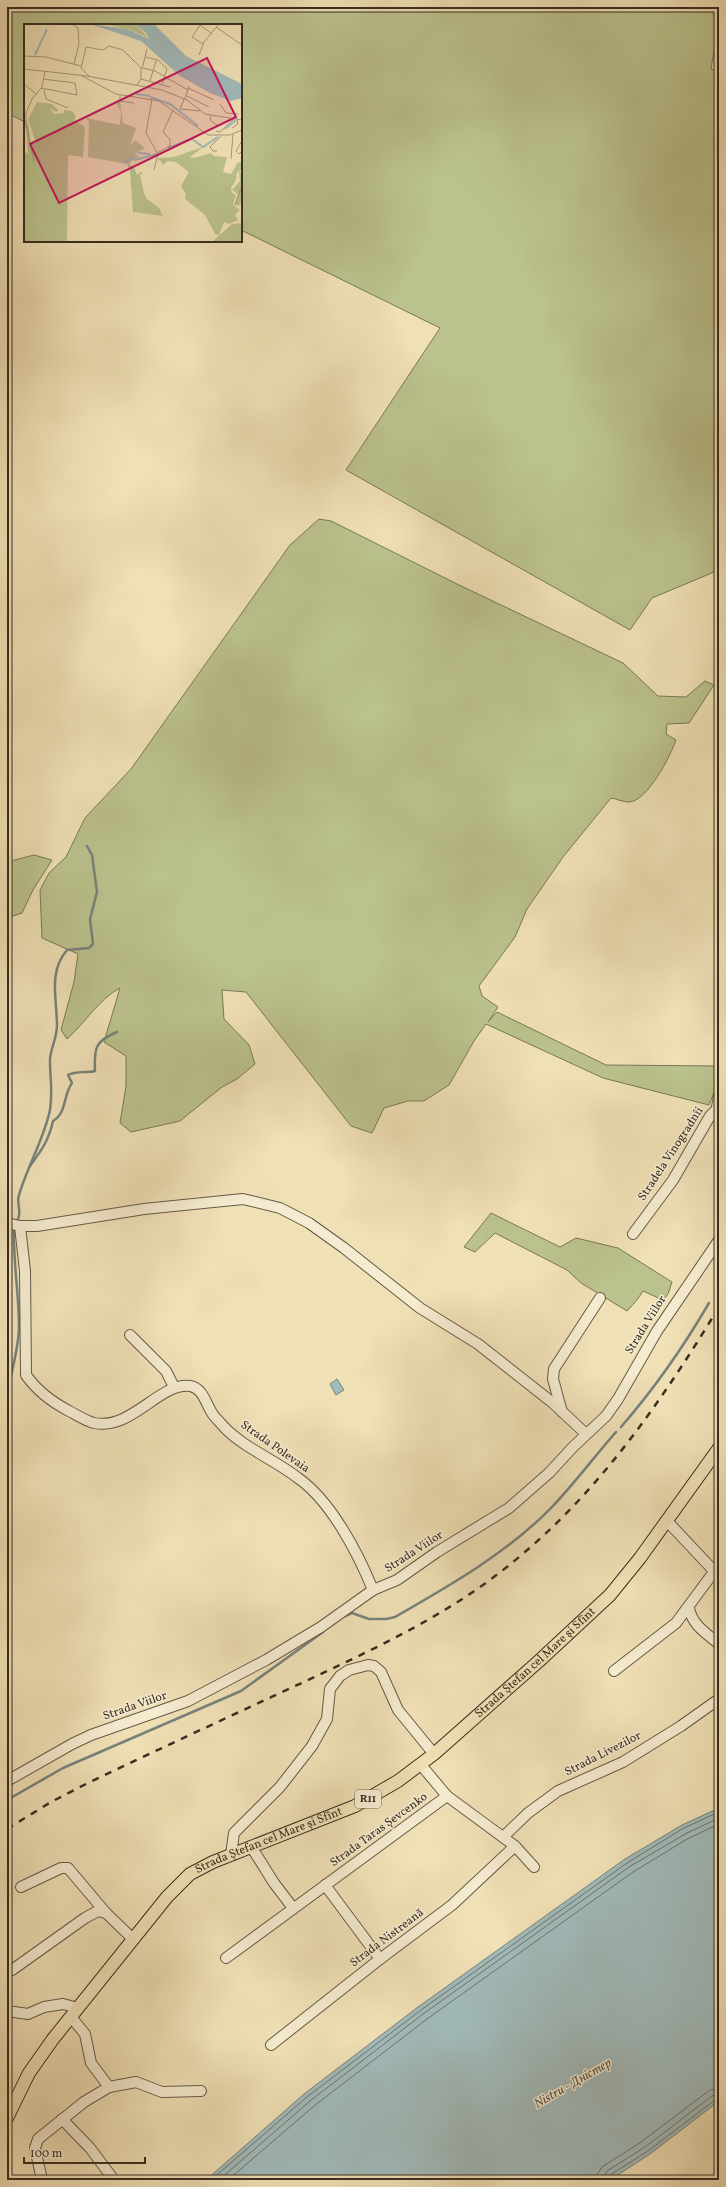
<svg xmlns="http://www.w3.org/2000/svg" width="726" height="2187" font-family="Vollkorn,serif">
  <rect width="100%" height="100%" fill="#f0e0b6"/>
  <filter id="stains"><feTurbulence type="fractalNoise" baseFrequency=".005" numOctaves="4"/><feColorMatrix values="0 0 0 0 .2 0 0 0 0 .09 0 0 0 0 .02 0 0 0 .5 -.17"/></filter>
  <radialGradient id="worn" r=".72"><stop offset=".6" stop-color="#630" stop-opacity="0"/><stop offset="1" stop-color="#630" stop-opacity=".3"/></radialGradient>
  <g fill="#bbc28d" stroke="#797856">
    <polygon points="7,7 719,7 719,12 709,8 719,20 719,44 714,51 711,69 719,72 719,570 652,598 630,630 346,470 440,328 241,230 241,25 25,25 25,122 7,113"/>
    <path d="M 319,519 L 331,521 L 459,585 L 623,663 L 658,696 L 686,697 L 705,681 L 714,685 L 689,723 L 667,724 L 666,734 L 676,740 C 671,755 647,802 629,802 C 623,802 617,799 611,798 L 563,857 L 527,909 L 515,937 L 479,986 L 482,996 L 498,1007 L 488,1022 L 497,1012 L 606,1065 L 719,1066 L 719,1080 L 709,1105 L 603,1078 L 486,1024 L 474,1041 L 449,1085 L 424,1101 L 408,1101 L 384,1108 L 372,1133 L 351,1126 L 246,992 L 222,990 L 224,1019 L 249,1045 L 255,1064 L 237,1079 L 222,1087 L 180,1121 L 131,1132 L 120,1123 L 126,1086 L 126,1056 L 104,1042 L 120,988 C 99,999 85,1023 67,1039 L 61,1030 L 74,982 L 78,954 L 42,938 L 40,890 L 49,873 L 66,857 L 85,818 L 131,769 L 290,545 Z"/>
    <polygon points="34,855 52,860 33,890 22,913 7,918 7,862"/>
    <polygon points="491,1213 560,1247 576,1238 618,1248 672,1282 668,1294 663,1300 643,1291 637,1300 627,1311 581,1283 567,1270 495,1233 475,1252 464,1247"/>
  </g>
  <g fill="#a1baba" stroke="#77827c">
    <polygon points="337,1379 344,1390 336,1395 330,1384"/>
    <polygon points="719,1808 719,2101 650,2154 610,2180 206,2180 304,2094 418,2007 625,1859 682,1825"/>
  </g>
  <g fill="none" stroke-linecap="round" stroke-linejoin="round">
    <g stroke="#6c746c" stroke-width="1">
      <polyline points="211,2180 307,2097 421,2010 627,1863 684,1828 719,1812"/>
      <polyline points="219,2180 310,2101 423,2014 629,1867 687,1833 719,1818"/>
      <polyline points="228,2180 314,2106 427,2019 633,1872 689,1838 719,1824"/>
      <polyline points="597,2180 598,2173 602,2167 641,2142 710,2090 719,2088"/>
      <polyline points="603,2180 607,2171 645,2147 712,2096 719,2094"/>
      <polyline points="608,2180 610,2175 648,2151 715,2100 719,2099"/>
    </g>
    <g stroke="#77827c" stroke-width="2.5">
      <path d="M 30,1166 C 41,1151 49,1140 53,1121 C 67,1113 63,1095 72,1083 L 68,1075 C 75,1071 87,1073 95,1071 C 94,1048 95,1041 117,1032"/>
      <path d="M 18,1219 C 22,1211 16,1203 19,1195 C 27,1167 44,1139 50,1110 C 53,1090 50,1080 50,1061 C 49,1053 57,1038 57,1026 C 57,999 48,972 67,950 L 89,948 L 93,944 L 90,919 L 97,892 L 92,855 L 87,846"/>
      <path d="M 7,1398 C 10,1374 19,1350 19,1326 C 19,1294 13,1262 14,1230"/>
      <path d="M 621,1427 C 654,1389 684,1346 709,1303"/>
      <path d="M 345,1616 L 352,1613 L 369,1619 L 386,1619 L 395,1617 C 449,1586 507,1553 551,1508 C 574,1484 594,1457 616,1432"/>
      <polyline points="7,1800 63,1768 241,1691 323,1632"/>
    </g>
    <g stroke="#655a45" stroke-width="12">
      <g id="minor">
        <polyline points="717,1107 719,1096"/>
        <polyline points="7,1223 20,1226 37,1226 144,1209 243,1199 280,1208 309,1223 344,1248 420,1308 478,1344 553,1403 586,1434"/>
        <path d="M 20,1226 L 25,1271 L 26,1375 C 37,1391 52,1402 69,1411 C 77,1415 86,1421 94,1423 C 131,1431 160,1382 190,1386 C 203,1388 206,1404 212,1413 C 215,1418 220,1422 224,1427 C 244,1448 275,1460 298,1478 C 331,1501 358,1553 373,1590"/>
        <polyline points="633,1234 673,1180 710,1116 719,1107"/>
        <polyline points="130,1335 166,1371 174,1387"/>
        <polyline points="562,1412 553,1379 554,1369 600,1298"/>
        <polyline points="667,1521 714,1571"/>
        <path d="M 689,1608 C 692,1625 707,1634 719,1644"/>
        <polyline points="614,1671 676,1623 719,1565"/>
        <polyline points="421,1765 447,1796 515,1846 534,1867"/>
        <polyline points="7,1781 72,1744 91,1735 188,1701 266,1660 321,1627 373,1590 397,1580 437,1552 509,1508 549,1473 573,1447 606,1416 618,1399 657,1331 719,1240"/>
        <polyline points="503,1837 528,1813 558,1791 623,1762 681,1726 719,1699"/>
        <polyline points="252,1848 274,1883 293,1908"/>
        <polyline points="231,1855 234,1833 280,1787 312,1746 327,1719 330,1689 340,1676 349,1670 368,1665 374,1666 381,1672 398,1710 434,1754"/>
        <polyline points="325,1885 380,1959"/>
        <polyline points="21,1887 61,1868 68,1868 106,1913"/>
        <polyline points="226,1958 447,1796"/>
        <polyline points="7,1971 12,1970 85,1918 98,1911 106,1913 133,1939"/>
        <polyline points="7,2011 28,2014 44,2007 63,2004 78,2008"/>
        <polyline points="71,2017 85,2034 91,2063 109,2087"/>
        <polyline points="271,2045 380,1959 452,1905 515,1846"/>
        <polyline points="62,2119 90,2148 114,2180"/>
        <polyline points="42,2180 35,2148 38,2139 84,2102 109,2087 136,2082 162,2092 201,2091"/>
      </g>
    </g>
    <g stroke="#372d1f" stroke-width="14">
      <g id="major">
        <path id="s1" d="M 7,2118 L 29,2073 L 53,2039 L 167,1897 L 190,1874 L 213,1862 L 355,1806 L 398,1781 L 434,1754 L 539,1661 L 610,1595 L 640,1558 L 719,1448"/>
      </g>
    </g>
    <use href="#minor" stroke="#f5ebd0" stroke-width="10"/>
    <use href="#major" stroke="#f0e0b6" stroke-width="12"/>
    <path stroke="#372d1f" stroke-width="2.5" stroke-dasharray="7 7" stroke-linecap="butt" d="M 7,1829 L 51,1802 L 86,1784 C 155,1751 224,1719 293,1687 C 372,1650 452,1614 519,1557 C 602,1488 663,1399 719,1307"/>
  </g>
  <g text-anchor="middle" dominant-baseline="central" stroke-width="3" stroke-linejoin="round" paint-order="stroke">
    <rect fill="#f5ebd0" stroke="#706654" stroke-width="1" x="355" y="1790" width="26" height="18" rx="3"/>
    <g font-size="11" font-weight="bold" fill="#372d1f">
      <text x="368" y="1799">R11</text>
    </g>
    <g font-size="12" fill="#372d1f" stroke="#f5ebd0">
      <text transform="translate(671 1154) rotate(-57)">Stradela Vinogradnîi</text>
      <text transform="translate(646 1325) rotate(-58)">Strada Viilor</text>
      <text transform="translate(275 1447) rotate(35)">Strada Polevaia</text>
      <text transform="translate(414 1552) rotate(-33)">Strada Viilor</text>
      <text stroke="none"><textPath href="#s1" startOffset="716">Strada Ştefan cel Mare şi Sfînt</textPath></text>
      <text transform="translate(135 1706) rotate(-19)">Strada Viilor</text>
      <text transform="translate(603 1754) rotate(-27)">Strada Livezilor</text>
      <text transform="translate(379 1830) rotate(-36)">Strada Taras Șevcenko</text>
      <text stroke="none"><textPath href="#s1" startOffset="392">Strada Ştefan cel Mare şi Sfînt</textPath></text>
      <text transform="translate(387 1938) rotate(-37)">Strada Nistreană</text>
    </g>
    <g font-size="13" font-style="italic" fill="#525046" stroke="#f5ebd0">
      <text transform="translate(573 2084) rotate(-30)">Nistru - Дністер</text>
    </g>
  </g>
  <g transform="translate(24 24)">
    <rect width="218" height="218" fill="#f0e0b6"/>
    <path d="M 81,0 L 111,0 L 125,14 L 104,5 ZM 13,78 L 28,80 L 34,86 L 33,88 L 26,85 L 30,90 L 40,89 L 40,86 L 48,87 L 52,93 L 50,96 L 61,103 L 59,133 L 44,131 L 43,218 L 0,218 L 0,114 L 1,128 L 4,130 L 2,104 L 4,98 L 7,120 L 12,119 L 4,95 ZM 92,78 L 96,78 L 99,99 L 112,104 L 106,122 L 111,116 L 121,124 L 111,130 L 116,133 L 109,135 L 105,141 L 110,143 L 113,151 L 116,148 L 119,149 L 116,151 L 120,169 L 123,175 L 135,184 L 139,192 L 109,188 L 106,147 L 103,140 L 64,133 L 65,98 L 62,94 L 96,101 L 97,88 ZM 179,123 L 166,133 L 170,134 L 187,129 L 190,132 L 203,133 L 199,148 L 207,150 L 214,138 L 218,139 L 218,145 L 213,149 L 212,156 L 207,164 L 208,169 L 212,171 L 209,181 L 216,186 L 211,191 L 214,196 L 205,200 L 200,198 L 195,211 L 191,210 L 181,191 L 161,175 L 162,170 L 157,162 L 165,148 L 152,138 L 144,137 L 139,141 L 136,136 L 133,137 L 135,134 L 150,133 ZM 215,148 L 218,149 L 218,177 L 215,182 L 211,181 L 214,170 L 208,166 L 216,157 ZM 218,199 L 218,218 L 188,218 L 208,200 Z" fill="#bbc28d"/>
    <path d="M 66,0 L 103,5 L 125,15 L 122,9 L 111,0 L 130,0 L 162,32 L 218,60 L 218,74 L 207,77 L 188,70 L 156,52 L 117,17 Z" fill="#a1baba"/>
    <path fill="none" stroke="#a1baba" stroke-width="2" d="M 11,31 L 23,5M 112,70 L 126,72M 126,73 L 146,80 L 174,102M 201,105 L 212,96M 144,124 L 168,115 L 179,123 L 194,113M 114,129 L 126,130M 100,139 L 108,134 L 111,136 L 133,130"/>
    <path fill="none" stroke="#a6987a" stroke-width="1" d="M 48,0 L 54,4 L 55,20 L 50,40M 175,0 L 188,10M 176,1 L 168,13 L 179,20M 192,3 L 218,21M 175,31 L 180,18 L 195,0M 0,32 L 22,33 L 57,42M 121,33 L 134,36 L 143,45 L 138,60M 119,44 L 131,47 L 164,66M 0,45 L 63,52 L 138,66 L 163,76 L 181,90 L 218,96M 118,45 L 123,25M 58,52 L 92,70 L 135,77 L 184,111 L 206,111 L 218,106M 65,52 L 57,44 L 62,23 L 79,26 L 85,22 L 99,26 L 117,44 L 117,55 L 113,61M 117,55 L 146,63M 126,57 L 132,37M 0,60 L 12,70M 17,64 L 53,71 L 51,59 L 19,55M 164,64 L 190,76M 20,66 L 22,75 L 44,84M 96,71 L 96,77 L 110,79M 163,72 L 185,83M 128,75 L 122,109 L 134,130 L 130,146M 160,75 L 156,85 L 176,87M 161,75 L 165,62M 196,80 L 202,89 L 215,90M 187,92 L 186,96 L 194,102M 1,96 L 10,137M 2,103 L 2,89 L 8,75 L 18,63 L 21,47M 208,104 L 214,100 L 213,95M 192,107 L 196,108 L 210,95M 218,117 L 212,127 L 215,130 L 218,127M 193,127 L 189,127 L 186,123 L 197,112M 133,129 L 146,122 L 146,115 L 139,108 L 149,86M 207,135 L 209,110M 211,181 L 218,161"/>
    <path fill="#c2185b" fill-opacity="0.15" stroke="#c2185b" stroke-width="2" d="M 183,34 L 212,93 L 35,179 L 6,120 Z"/>
    <rect width="218" height="218" fill="none" stroke="#372d1f" stroke-width="2"/>
  </g>
  <rect width="726" height="2187" fill="none" stroke="#f0e0b6" stroke-width="24"/>
  <rect x="8" y="8" width="710" height="2171" fill="none" stroke="#372d1f" stroke-width="2"/>
  <rect x="12" y="12" width="702" height="2163" fill="none" stroke="#372d1f"/>
  <path d="M24 2157v6h121v-6" fill="none" stroke="#372d1f" stroke-width="2"/>
  <text x="30" y="2157" font-size="12" fill="#372d1f" stroke="#f5ebd0" stroke-width="3" paint-order="stroke">100 m</text>
  <rect width="100%" height="100%" filter="url(#stains)"/>
  <rect width="100%" height="100%" fill="url(#worn)"/>
</svg>
